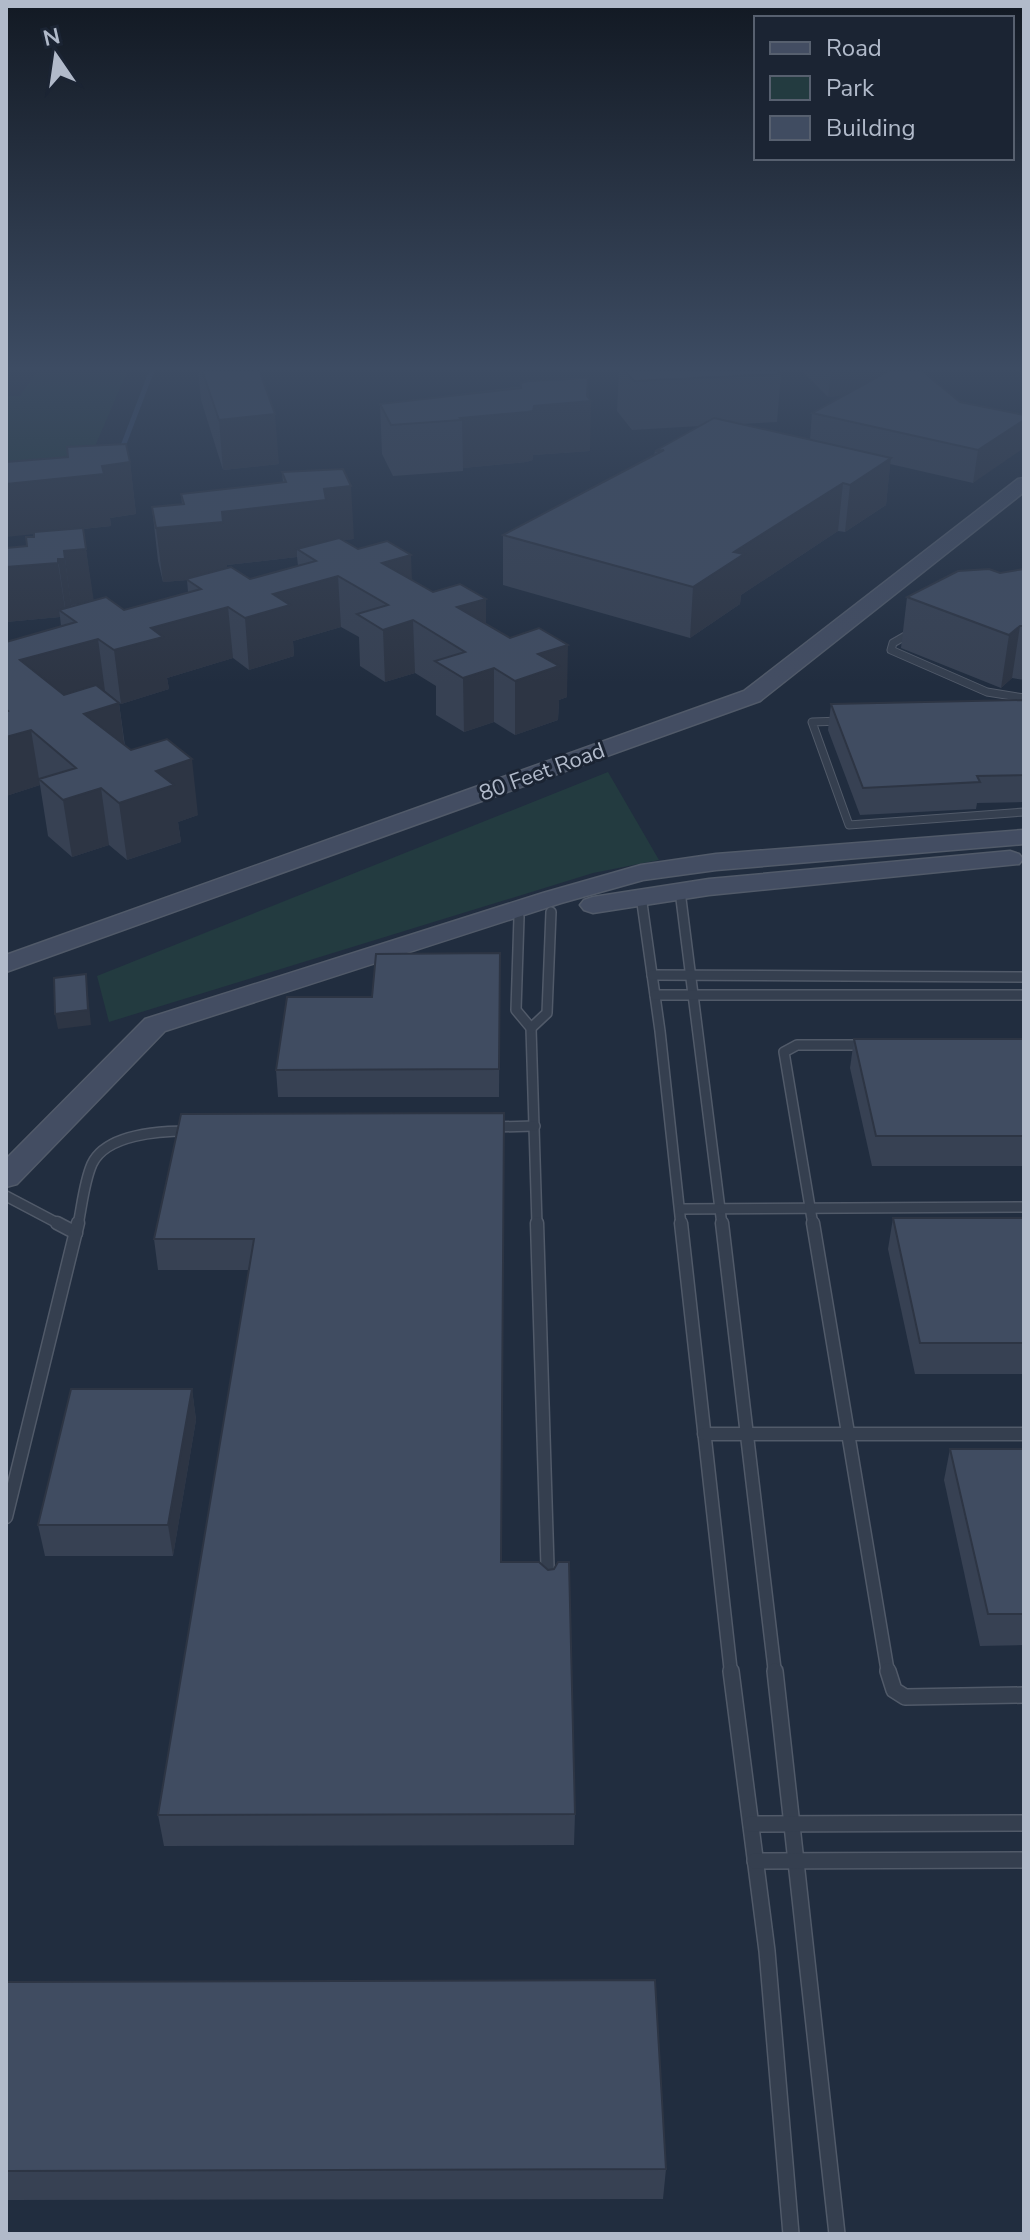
<svg xmlns="http://www.w3.org/2000/svg" width="1030" height="2240" font-family="'Nunito Sans',sans-serif">
  <rect width="100%" height="100%" fill="#212d3f"/>
  <g fill="#233b40">
    <polygon points="38,370 128,370 89,460 6,474 6,396 20,396"/>
    <polygon points="608,772 659,860 593,873 109,1022 97,976"/>
  </g>
  <g fill="none" stroke-linecap="round" stroke-linejoin="round">
    <polyline stroke="#344767" stroke-width="5" points="120,454 152,370"/>
    <g stroke="#515a69" stroke-width="9">
      <g id="lane-far3">
        <polyline points="914,631 893,643 891,650 987,692 1024,698"/>
        <polyline points="842,721 812,722 849,825 1024,812"/>
      </g>
    </g>
    <g stroke="#515a69" stroke-width="12">
      <g id="lane-far2">
        <polyline points="680,891 722,1225"/>
        <polyline points="641,896 660,1031 681,1225"/>
        <polyline points="519,917 516,1010 531,1028 537,1225"/>
        <polyline points="652,975 1024,977"/>
        <polyline points="655,995 1024,995"/>
        <polyline points="531,1028 547,1013 551,912"/>
        <polyline points="492,1127 535,1126"/>
        <polyline points="6,1196 61,1225"/>
        <polyline points="681,1209 1024,1207"/>
        <path d="M 78,1225 C 82,1206 84,1182 92,1164 C 106,1134 160,1131 188,1131"/>
        <polyline points="813,1225 784,1052 797,1045 864,1045"/>
      </g>
    </g>
    <g stroke="#515a69" stroke-width="15">
      <g id="lane-far1">
        <polyline points="57,1223 76,1233"/>
        <polyline points="537,1223 548,1583"/>
        <polyline points="681,1223 731,1673"/>
        <polyline points="722,1223 775,1673"/>
        <polyline points="813,1223 888,1673"/>
        <polyline points="704,1434 1024,1434"/>
        <polyline points="6,1517 78,1223"/>
      </g>
    </g>
    <g stroke="#515a69" stroke-width="18">
      <g id="lane">
        <polyline points="731,1671 767,1951 791,2234"/>
        <polyline points="775,1671 837,2234"/>
        <polyline points="888,1671 894,1690 905,1697 1024,1695"/>
        <polyline points="751,1824 1024,1823"/>
        <polyline points="755,1861 1024,1860"/>
      </g>
    </g>
    <g stroke="#515a69" stroke-width="3">
      <g id="secondary">
        <polygon points="1024,478 1024,492 760,701 6,972 6,955 744,691 1018,479"/>
        <polygon points="1024,830 1024,844 716,870 643,880 561,903 165,1031 17,1184 6,1187 6,1159 145,1019 543,893 641,865 716,854"/>
        <polygon points="1010,851 1019,854 1023,859 1019,864 709,895 593,913 584,910 580,905 584,900 593,897 709,879"/>
      </g>
    </g>
    <use href="#lane-far3" stroke="#353f4f" stroke-width="7"/>
    <use href="#lane-far2" stroke="#353f4f" stroke-width="9"/>
    <use href="#lane-far1" stroke="#353f4f" stroke-width="12"/>
    <use href="#lane" stroke="#353f4f" stroke-width="15"/>
    <use href="#secondary" fill="#434d62" fill-rule="evenodd"/>
  </g>
  <g fill="#374153" fill-rule="evenodd">
    <polygon points="198,370 259,370 279,464 223,470 201,400"/>
    <polygon points="619,370 776,370 781,374 777,422 740,424 810,440 812,413 844,395 828,397 803,372 803,370 935,370 935,371 930,372 929,376 960,402 1024,415 973,483 890,464 886,505 845,532 838,531 741,595 740,604 690,638 503,585 503,535 654,455 655,451 700,426 632,430 617,411"/>
    <polygon points="588,378 590,451 533,455 533,460 526,462 463,468 463,471 393,476 382,454 380,404"/>
    <path d="M 130,462 L 136,514 L 110,518 L 111,526 L 83,529 L 93,600 L 124,610 L 188,592 L 187,580 L 163,582 L 158,561 L 152,507 L 182,504 L 181,494 L 283,483 L 282,472 L 354,539 L 343,540 L 433,592 L 486,599 L 486,624 L 567,697 L 559,700 L 558,720 L 515,735 L 494,722 L 464,732 L 436,715 L 436,686 L 415,673 L 385,682 L 360,666 L 359,637 L 341,627 L 293,641 L 294,656 L 249,670 L 233,658 L 167,678 L 169,689 L 121,704 L 105,691 L 104,692 L 119,703 L 125,746 L 198,815 L 178,822 L 181,842 L 127,860 L 109,845 L 72,857 L 48,836 L 40,785 L 6,796 L 6,642 L 61,626 L 60,617 L 6,622 L 6,548 L 27,546 L 34,537 ZM 297,557 L 298,566 L 250,579 L 227,568 L 227,565 Z"/>
    <polygon points="1024,569 1024,680 1012,678 1001,688 901,648 907,597 1000,573"/>
    <polygon points="1024,700 1024,802 977,803 976,809 860,815 828,730 831,704"/>
    <polygon points="500,953 499,1097 278,1097 276,1070 372,997"/>
    <polygon points="854,1039 1024,1039 1024,1166 872,1166 850,1068"/>
    <polygon points="181,1114 501,1562 575,1814 574,1845 164,1846 158,1815 249,1270 158,1270 154,1239"/>
    <polygon points="893,1218 1024,1218 1024,1374 915,1374 888,1249"/>
    <polygon points="192,1389 196,1420 173,1556 45,1556 38,1525"/>
    <polygon points="950,1449 1024,1449 1024,1645 980,1646 944,1480"/>
    <polygon points="6,1982 666,2169 663,2199 6,2200"/>
  </g>
  <g fill="#2d3544">
    <polygon points="831,370 935,370 935,371 930,372 929,378 903,391 828,397"/>
    <polygon points="588,378 588,402 591,401 590,451 533,455 533,460 526,462 463,468 462,420 460,418 534,406"/>
    <polygon points="275,414 279,464 223,470 219,420"/>
    <polygon points="1024,420 1024,448 973,483 978,450"/>
    <polygon points="891,458 886,505 845,532 850,485"/>
    <polygon points="130,462 136,514 110,518 111,526 6,537 6,484 102,466"/>
    <polygon points="843,483 838,531 741,595 740,604 690,638 693,587 734,552"/>
    <polygon points="351,486 354,539 328,542 297,549 297,557 227,565 228,577 163,582 156,528 222,512 324,489"/>
    <polygon points="86,549 94,602 71,605 64,551"/>
    <polygon points="411,555 413,605 382,563"/>
    <polygon points="58,559 65,559 72,612 66,613"/>
    <polygon points="58,563 66,615 59,610 60,617 6,622 6,567"/>
    <polygon points="338,576 341,627 293,641 294,656 249,670 245,618 273,594"/>
    <polygon points="486,599 486,650 457,607"/>
    <polygon points="228,607 233,658 167,678 169,689 121,704 114,650 151,628"/>
    <polygon points="413,620 415,673 385,682 383,630"/>
    <polygon points="1020,626 1012,678 1001,688 1009,635"/>
    <polygon points="98,639 105,691 29,714 20,660"/>
    <polygon points="568,645 567,697 559,700 558,720 515,735 515,681 538,654"/>
    <polygon points="494,668 494,722 464,732 463,678"/>
    <polygon points="119,703 126,758 84,714"/>
    <polygon points="31,730 40,785 6,796 6,737"/>
    <polygon points="192,759 198,815 178,822 181,842 127,860 119,803 156,771"/>
    <polygon points="101,788 109,845 72,857 63,800"/>
    <polygon points="86,974 91,1025 58,1029 55,1014"/>
    <polygon points="192,1389 196,1420 173,1556 168,1525"/>
  </g>
  <g fill="#404c61" stroke="#2d3544" stroke-width="2">
    <polygon points="202,370 259,370 275,414 219,420"/>
    <polygon points="624,370 776,370 781,374 634,381"/>
    <polygon points="890,370 921,370 960,402 1024,415 1024,420 978,450 812,413"/>
    <polygon points="588,378 587,396 591,401 534,406 533,411 527,412 460,418 462,420 391,425 380,404 521,388 521,383 528,381"/>
    <polygon points="714,418 891,458 850,485 843,483 734,552 744,554 693,587 503,535 664,450 655,451"/>
    <polygon points="126,444 130,462 102,466 104,474 6,484 6,462 68,457 67,447"/>
    <polygon points="343,469 351,486 324,489 326,500 222,512 223,522 156,528 152,507 184,504 181,494 286,482 282,472"/>
    <polygon points="83,528 86,549 64,551 65,559 58,559 58,563 6,567 6,548 27,546 26,537 34,537 34,532"/>
    <polygon points="339,538 358,549 387,541 411,555 382,563 433,592 460,584 486,599 457,607 510,638 539,628 568,645 538,654 559,666 515,681 494,668 463,678 435,661 465,652 413,620 383,630 357,614 388,605 338,576 273,594 290,605 245,618 228,607 151,628 163,637 114,650 98,639 20,660 64,695 96,685 119,703 84,714 131,750 167,739 192,759 156,771 174,785 119,803 101,788 63,800 39,779 76,768 31,730 6,737 6,712 8,711 6,709 6,642 76,622 59,610 106,597 124,610 201,589 186,579 231,567 250,579 316,561 297,549"/>
    <polygon points="989,569 1000,573 1024,569 1024,626 1020,626 1009,635 907,597 958,571"/>
    <polygon points="1024,700 1024,775 977,776 980,782 863,788 831,704"/>
    <polygon points="500,953 499,1069 276,1070 287,997 372,997 376,954"/>
    <polygon points="86,974 88,1010 55,1014 54,978"/>
    <polygon points="854,1039 1024,1039 1024,1136 876,1136"/>
    <polygon points="504,1113 501,1562 539,1562 548,1570 554,1569 558,1562 569,1562 575,1814 158,1815 254,1239 154,1239 181,1114"/>
    <polygon points="893,1218 1024,1218 1024,1343 920,1343"/>
    <polygon points="71,1389 192,1389 168,1525 38,1525"/>
    <polygon points="950,1449 1024,1449 1024,1614 988,1614"/>
    <polygon points="655,1980 666,2169 6,2171 6,1982"/>
  </g>
  <linearGradient id="sky" x2="0" y2="1"><stop stop-color="#121923"/><stop offset="0.54" stop-color="#3d4c63"/><stop offset="1" stop-color="#3d4c63" stop-opacity="0"/></linearGradient>
  <rect width="1030" height="683" fill="url(#sky)"/>
  <g text-anchor="middle" dominant-baseline="central" stroke-width="6" stroke-linejoin="round" paint-order="stroke">
    <g font-size="22" fill="#b1baca" stroke="#1b2433">
      <text transform="translate(542 772) rotate(-20)">80 Feet Road</text>
    </g>
  </g>
  <rect width="1030" height="2240" fill="none" stroke="#b1baca" stroke-width="16"/>
  <rect x="754" y="16" width="260" height="144" fill="#1b2433" stroke="#57606f" stroke-width="2"/>
  <rect x="770" y="42" width="40" height="12" fill="#434d62" stroke="#57606f" stroke-width="2"/>
  <text x="826" y="56" font-size="24" fill="#b1baca">Road</text>
  <rect x="770" y="76" width="40" height="24" fill="#233b40" stroke="#57606f" stroke-width="2"/>
  <text x="826" y="96" font-size="24" fill="#b1baca">Park</text>
  <rect x="770" y="116" width="40" height="24" fill="#404c61" stroke="#57606f" stroke-width="2"/>
  <text x="826" y="136" font-size="24" fill="#b1baca">Building</text>
  <g transform="translate(56 56) rotate(347)" stroke="#1b2433" stroke-width="6" paint-order="stroke">
  <path d="M0-6L14 30L0 20L-14 30Z" fill="#b1baca"/>
  <text y="-12" font-size="22" font-weight="bold" text-anchor="middle" fill="#b1baca">N</text>
  </g>
</svg>
